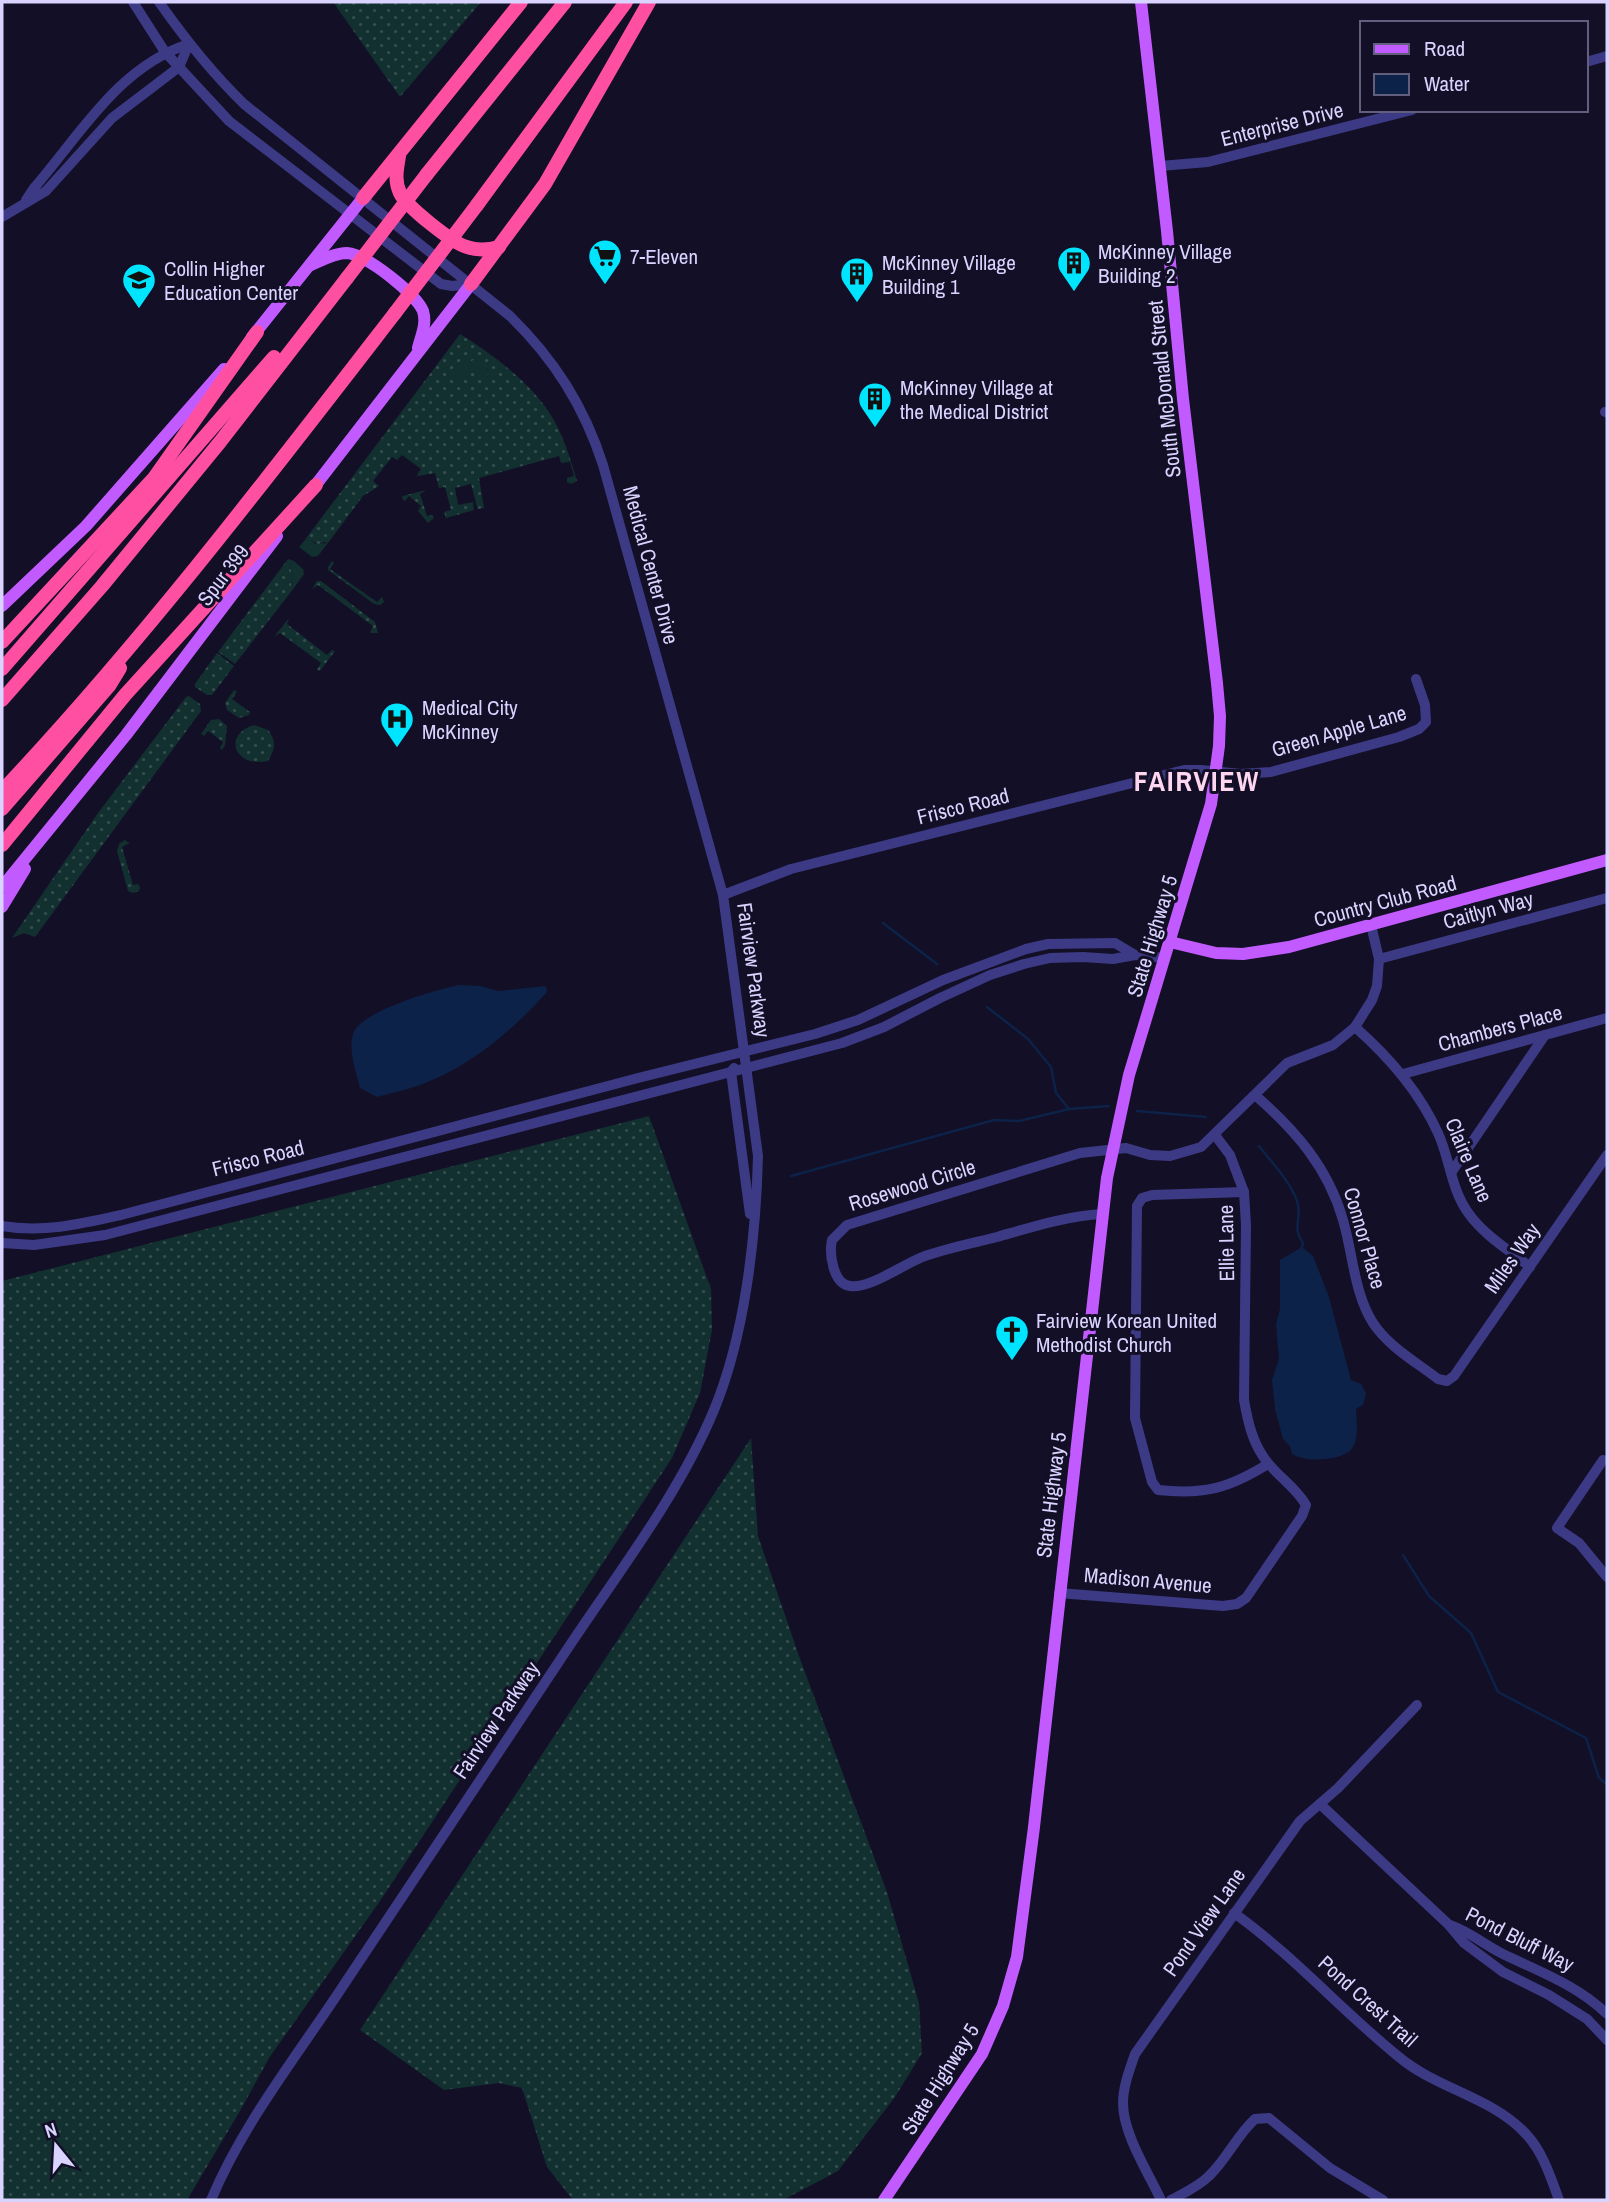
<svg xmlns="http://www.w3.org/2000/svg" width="1609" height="2202" font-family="'Archivo Narrow',sans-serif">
  <defs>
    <pattern id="grass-dots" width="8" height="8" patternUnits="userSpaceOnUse" patternTransform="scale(1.75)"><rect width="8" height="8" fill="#12302f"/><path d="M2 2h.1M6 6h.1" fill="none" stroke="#344d4e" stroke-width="1.8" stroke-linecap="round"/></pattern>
  </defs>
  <rect width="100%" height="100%" fill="#130f26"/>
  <g fill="url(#grass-dots)">
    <polygon points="333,2 481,2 400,97"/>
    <path d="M 460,334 C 492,354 527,380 549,412 C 563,433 570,458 577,481 L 571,484 L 567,482 L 567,478 L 574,476 L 570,462 L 561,463 L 559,456 L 479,478 L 484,508 L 478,509 L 477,507 L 471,484 L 455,488 L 458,505 L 473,502 L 474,510 L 446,518 L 444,512 L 451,510 L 445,487 L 439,488 L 435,473 L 418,476 L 417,475 L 421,469 L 402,455 L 397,460 L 392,457 L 373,481 L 379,486 L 363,496 L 328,543 L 324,542 L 318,545 L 311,540 L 304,541 Z"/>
    <polygon points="426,490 420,494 427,516 433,515 434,518 428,523 418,511 421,506 409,496 405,501 402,498 403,496"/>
    <polygon points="288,559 294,561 290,566 293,577 291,585 294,588 235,664 218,652"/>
    <polygon points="332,561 334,563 330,569 377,602 382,597 384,602 380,605 374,604 328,570 328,567"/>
    <polygon points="317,581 321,581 375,622 378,633 370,633 373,626 318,585 312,589"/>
    <polygon points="289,618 287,624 327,655 332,650 335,651 320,671 317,670 321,663 280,633 274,637"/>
    <polygon points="217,653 234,666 212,695 207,695 195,687 195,684"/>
    <polygon points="234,690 237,692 232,699 250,712 249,715 239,718 227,710 225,703"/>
    <polygon points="189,696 200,704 201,711 35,937 24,933 12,938 98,813 186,697"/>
    <polygon points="219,719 227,726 225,745 222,750 220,748 223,742 208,731 204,736 201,734 211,720"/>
    <path d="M 254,725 L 268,730 C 277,742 275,749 268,761 C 233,768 223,734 254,725 Z"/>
    <polygon points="125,840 129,843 122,847 133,885 138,884 140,887 139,891 132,893 128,891 117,851 119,844"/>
    <polygon points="649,1116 711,1289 712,1330 700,1393 672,1458 380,1901 269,2058 240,2111 187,2200 2,2200 2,1281"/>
    <polygon points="751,1438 758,1536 799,1656 887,1892 919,2003 922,2053 895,2097 838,2171 785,2199 573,2200 547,2167 522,2088 499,2083 444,2090 360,2030"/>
  </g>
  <g fill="#12302f">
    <polygon points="475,359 481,363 487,364 488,378 476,369 464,373 461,379 456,378 454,374 460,369 463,360 470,362"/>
    <polygon points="308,540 311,540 315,544 328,543 318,556 312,557 299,547 304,541"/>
    <polygon points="294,561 303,569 304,574 294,588 291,586 293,577 290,566"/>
  </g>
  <g fill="#0c2248">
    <path d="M 459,985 L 480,986 L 498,991 L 546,986 L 547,992 C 512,1031 470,1067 420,1085 C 406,1090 391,1093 377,1097 L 360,1088 C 356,1071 348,1051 353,1034 C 360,1011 436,990 459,985 Z"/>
    <path d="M 1302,1247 L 1313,1256 L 1329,1297 L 1351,1380 L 1361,1384 L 1366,1393 L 1363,1405 L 1356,1409 C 1358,1440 1360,1456 1324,1459 C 1311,1460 1304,1460 1292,1454 L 1290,1446 L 1283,1439 L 1275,1409 L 1272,1380 L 1279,1359 L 1276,1324 L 1280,1309 L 1280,1260 Z"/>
  </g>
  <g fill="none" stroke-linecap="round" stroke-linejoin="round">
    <g stroke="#0c2248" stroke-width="2.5">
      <polyline points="883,923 937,964"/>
      <polyline points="987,1007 1028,1039 1051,1067 1056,1093 1069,1109 1109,1106"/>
      <polyline points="1137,1111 1206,1117"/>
      <path d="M 1259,1146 C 1272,1163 1290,1181 1297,1201 C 1303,1218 1291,1225 1303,1243 L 1302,1247"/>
      <polyline points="791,1176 994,1120 1019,1121 1069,1109"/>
      <polyline points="1403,1555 1429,1596 1471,1633 1498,1692 1586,1738 1599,1778 1607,1784"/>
    </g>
    <g stroke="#3d3a85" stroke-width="10">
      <polyline points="133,2 165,52 229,121 441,284 452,286 471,284"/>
      <path d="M 159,2 C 185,39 212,73 244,104 L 510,316 C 554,359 584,406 603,465 L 723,895 L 758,1156 C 756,1237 745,1335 714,1410 C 679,1494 620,1570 570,1645 C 494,1758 419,1872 343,1986 C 297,2056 244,2122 211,2200"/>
      <polyline points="1586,62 1607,56"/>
      <polyline points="1160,166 1208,162 1412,110"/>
      <path d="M 26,200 L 34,188 C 80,135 119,66 189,44"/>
      <polyline points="2,217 46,191 112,118 179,67 189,44"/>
      <polyline points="1605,412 1607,412"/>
      <polyline points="723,895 791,869 1184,770 1201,770 1241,774 1271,772 1399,737 1419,729 1426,722 1425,705 1416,679"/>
      <polyline points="1379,959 1607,898"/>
      <path d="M 1355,1027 C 1389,1057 1419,1091 1438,1133 C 1450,1159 1451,1190 1469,1214 C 1485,1236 1509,1250 1530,1267"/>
      <polyline points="734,1068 731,1072 750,1214"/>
      <polyline points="1403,1074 1607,1018"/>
      <path d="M 1255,1095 C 1295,1130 1328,1167 1343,1220 C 1353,1254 1354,1293 1373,1323 C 1389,1347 1416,1362 1438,1379 L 1447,1381 L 1454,1376 L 1607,1155"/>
      <polyline points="1451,1173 1545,1035"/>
      <path d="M 1244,1192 L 1152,1195 L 1142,1198 L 1137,1206 L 1135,1418 L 1152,1482 L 1158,1490 C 1205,1495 1229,1488 1268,1464"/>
      <path d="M 1102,1214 C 1066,1216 1032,1227 997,1237 C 973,1243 948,1248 925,1256 C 905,1263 870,1289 850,1286 C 833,1284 829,1254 832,1240 L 847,1225 L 1080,1153 L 1126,1148 L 1150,1155 L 1170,1156 L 1201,1147 L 1287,1063 L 1333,1045 L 1355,1027 L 1372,1000 L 1377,986 L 1379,959 L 1371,925"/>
      <path d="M 2,1226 C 43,1233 81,1224 121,1215 L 638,1078 L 815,1034 L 858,1020 L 943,980 L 1026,949 L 1048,944 L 1115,943 L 1135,955"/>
      <polyline points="2,1243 34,1245 105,1235 842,1043 884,1027 940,998 990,975 1024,964 1050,958 1083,957 1113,959 1135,955 1165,958"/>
      <polyline points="1603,1460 1557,1528 1579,1543 1607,1577"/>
      <path d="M 1059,1593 L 1223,1606 L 1237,1604 L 1246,1598 L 1302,1516 L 1306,1505 C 1296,1488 1280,1478 1268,1463 C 1253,1445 1248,1423 1244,1400 L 1246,1225 L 1244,1192 L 1230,1155 L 1215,1135"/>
      <polyline points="1320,1804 1448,1924 1464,1943 1503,1972 1549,1995 1587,2019 1607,2040"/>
      <path d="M 1234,1913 C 1294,1956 1342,2011 1399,2057 C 1437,2089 1492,2097 1526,2134 C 1543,2152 1551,2178 1559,2200"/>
      <path d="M 1450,1925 C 1470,1932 1485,1945 1503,1954 C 1540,1972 1577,1985 1607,2014"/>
      <path d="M 1161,2200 C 1148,2172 1123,2134 1123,2103 C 1123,2086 1130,2069 1135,2054 L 1300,1821 L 1338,1788 L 1417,1705"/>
      <path d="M 1171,2200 C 1184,2193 1198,2187 1209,2176 C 1227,2159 1237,2135 1255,2119 L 1269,2118 L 1330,2168 L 1383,2200"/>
    </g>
    <g stroke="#c25bff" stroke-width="12">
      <path d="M 311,265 C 322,260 335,253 347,253 C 366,254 416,294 423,311 C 427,324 421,336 418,348"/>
      <polyline points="252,337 363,198"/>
      <polyline points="311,491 471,284"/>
      <polyline points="2,606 86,526 224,369"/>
      <polyline points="2,887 126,735 277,536"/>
      <polyline points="2,907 25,869"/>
      <polyline points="1170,942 1216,953 1243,954 1289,947 1607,860"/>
      <polyline points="884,2200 982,2054 1003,2006 1017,1957 1034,1827 1107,1178 1129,1075 1211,804 1219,746 1220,716 1217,683 1183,399 1167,231 1141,2"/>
    </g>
    <g stroke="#ff4fa3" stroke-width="14">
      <path d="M 399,156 C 397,169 394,180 400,193 C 406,206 452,243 467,247 C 478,251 488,250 499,247"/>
      <polyline points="427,174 565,2"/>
      <polyline points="363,198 521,2"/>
      <polyline points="477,205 626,2"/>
      <polyline points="471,284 545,184 649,2"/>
      <polyline points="2,642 154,478 257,332"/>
      <polyline points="2,669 274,357"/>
      <polyline points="2,700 102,586 220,442 347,278"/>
      <path d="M 2,791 C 143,641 269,476 395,313"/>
      <polyline points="2,809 109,686 120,668"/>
      <polyline points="2,845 125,695 316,485"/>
    </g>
    <g stroke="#ff4fa3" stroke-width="14">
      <polyline points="347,278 427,174"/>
      <polyline points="395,313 477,205"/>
    </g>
  </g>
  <defs>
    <g id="supermarket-pin" transform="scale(1.75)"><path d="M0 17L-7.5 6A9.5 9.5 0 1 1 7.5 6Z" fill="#00e5ff" stroke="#130f26"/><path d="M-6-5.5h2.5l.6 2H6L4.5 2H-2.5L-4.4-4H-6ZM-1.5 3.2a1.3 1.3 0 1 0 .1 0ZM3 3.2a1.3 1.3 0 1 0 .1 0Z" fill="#111"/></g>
    <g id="building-pin" transform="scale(1.75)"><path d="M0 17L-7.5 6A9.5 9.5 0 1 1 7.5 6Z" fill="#00e5ff" stroke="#130f26"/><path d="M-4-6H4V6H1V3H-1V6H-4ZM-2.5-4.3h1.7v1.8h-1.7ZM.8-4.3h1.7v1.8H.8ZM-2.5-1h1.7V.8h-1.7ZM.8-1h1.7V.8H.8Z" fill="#111"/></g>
    <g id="university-pin" transform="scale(1.75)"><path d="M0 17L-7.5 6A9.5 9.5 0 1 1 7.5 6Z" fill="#00e5ff" stroke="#130f26"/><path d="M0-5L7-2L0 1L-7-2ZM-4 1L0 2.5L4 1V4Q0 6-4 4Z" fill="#111"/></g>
    <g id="hospital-pin" transform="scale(1.75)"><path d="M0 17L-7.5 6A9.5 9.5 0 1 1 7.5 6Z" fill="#00e5ff" stroke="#130f26"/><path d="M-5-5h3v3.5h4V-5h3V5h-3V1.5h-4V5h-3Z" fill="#111"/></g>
    <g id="church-pin" transform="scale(1.75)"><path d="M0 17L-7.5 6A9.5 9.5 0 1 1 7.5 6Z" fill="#00e5ff" stroke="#130f26"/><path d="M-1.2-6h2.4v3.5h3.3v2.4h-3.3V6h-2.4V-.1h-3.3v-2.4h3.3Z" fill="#111"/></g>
  </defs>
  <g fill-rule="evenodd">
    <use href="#supermarket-pin" x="605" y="256"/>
    <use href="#building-pin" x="1074" y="263"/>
    <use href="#building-pin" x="857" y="274"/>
    <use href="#university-pin" x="139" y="280"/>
    <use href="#building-pin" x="875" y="399"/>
    <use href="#hospital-pin" x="397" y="719"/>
    <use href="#church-pin" x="1012" y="1332"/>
  </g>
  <g text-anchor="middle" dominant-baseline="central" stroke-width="6" stroke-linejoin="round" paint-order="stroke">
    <g font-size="21" fill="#d9d4ff" stroke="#130f26">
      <text transform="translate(1282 124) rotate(-14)">Enterprise Drive</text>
      <text transform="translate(1164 389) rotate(-96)">South McDonald Street</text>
      <text transform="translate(651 565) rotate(75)">Medical Center Drive</text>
      <text transform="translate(223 575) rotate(-53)">Spur 399</text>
      <text transform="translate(1339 731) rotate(-16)">Green Apple Lane</text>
      <text transform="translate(963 806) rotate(-14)">Frisco Road</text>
      <text transform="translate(1385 901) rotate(-15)">Country Club Road</text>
      <text transform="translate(1488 910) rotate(-15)">Caitlyn Way</text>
      <text transform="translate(1152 936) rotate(-73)">State Highway 5</text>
      <text transform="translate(754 970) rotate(82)">Fairview Parkway</text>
      <text transform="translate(1500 1028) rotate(-15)">Chambers Place</text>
      <text transform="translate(258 1158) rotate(-14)">Frisco Road</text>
      <text transform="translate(1469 1160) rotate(67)">Claire Lane</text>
      <text transform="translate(912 1185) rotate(-17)">Rosewood Circle</text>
      <text transform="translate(1365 1238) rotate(74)">Connor Place</text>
      <text transform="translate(1226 1243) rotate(-91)">Ellie Lane</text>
      <text transform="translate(1512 1258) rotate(-55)">Miles Way</text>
      <text transform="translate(1051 1495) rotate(-83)">State Highway 5</text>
      <text transform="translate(1148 1580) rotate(5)">Madison Avenue</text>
      <text transform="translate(496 1720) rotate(-56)">Fairview Parkway</text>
      <text transform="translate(1204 1922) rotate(-55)">Pond View Lane</text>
      <text transform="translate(1520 1939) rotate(27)">Pond Bluff Way</text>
      <text transform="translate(1368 2001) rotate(42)">Pond Crest Trail</text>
      <text transform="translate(940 2079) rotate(-58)">State Highway 5</text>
    </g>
    <g font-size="21" fill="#d9d4ff" stroke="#130f26" text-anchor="start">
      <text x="1098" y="251">McKinney Village<tspan x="1098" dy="24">Building 2</tspan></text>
      <text x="630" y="256">7-Eleven</text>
      <text x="882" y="262">McKinney Village<tspan x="882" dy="24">Building 1</tspan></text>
      <text x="164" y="268">Collin Higher<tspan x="164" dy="24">Education Center</tspan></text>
      <text x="900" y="387">McKinney Village at<tspan x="900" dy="24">the Medical District</tspan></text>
      <text x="422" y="707">Medical City<tspan x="422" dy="24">McKinney</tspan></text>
      <text x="1036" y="1320">Fairview Korean United<tspan x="1036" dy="24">Methodist Church</tspan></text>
    </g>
    <g font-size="28" font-weight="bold" letter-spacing="2" fill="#ffd6f0" stroke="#130f26">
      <text x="1197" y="781">FAIRVIEW</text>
    </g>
  </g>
  <rect width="1609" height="2202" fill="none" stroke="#d9d4ff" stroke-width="7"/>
  <rect x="1360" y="21" width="228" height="91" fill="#130f26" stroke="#625e7d" stroke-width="2"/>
  <rect x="1374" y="44" width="35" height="10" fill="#c25bff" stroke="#625e7d" stroke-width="2"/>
  <text x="1424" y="56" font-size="21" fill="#d9d4ff">Road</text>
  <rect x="1374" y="74" width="35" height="21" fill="#0c2248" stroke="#625e7d" stroke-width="2"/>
  <text x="1424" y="91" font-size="21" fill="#d9d4ff">Water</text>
  <g transform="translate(56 2146) rotate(342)" stroke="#130f26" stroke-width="5" paint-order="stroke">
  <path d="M0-5L12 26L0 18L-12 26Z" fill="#d9d4ff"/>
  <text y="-10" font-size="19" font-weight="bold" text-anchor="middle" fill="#d9d4ff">N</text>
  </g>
</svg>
